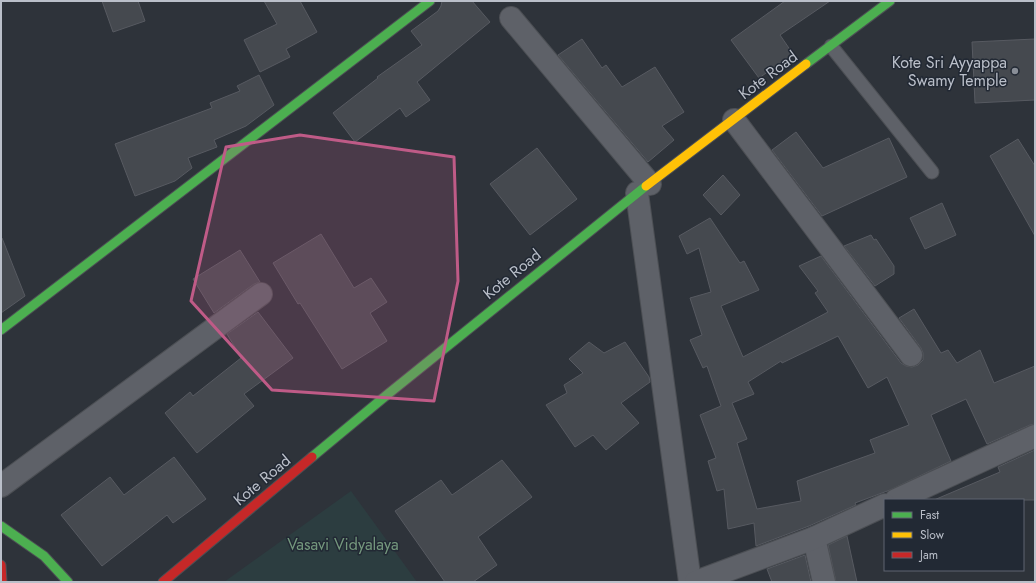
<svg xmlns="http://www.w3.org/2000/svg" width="1036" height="583" font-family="Jost,sans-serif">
  <rect width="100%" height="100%" fill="#2e333a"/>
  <polygon fill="#2c3d40" points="351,491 417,582 224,582"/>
  <g fill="#45494f" stroke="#575a61" fill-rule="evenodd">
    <polygon points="102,1 138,1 145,21 113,32"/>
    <polygon points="264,1 300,1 317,32 286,49 290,57 260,72 244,40 277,24"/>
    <polygon points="442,1 472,1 490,22 417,82 430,100 406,117 400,108 355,142 333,113 378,78 377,77 422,45 411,31 438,11 441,6"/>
    <polygon points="785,1 830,1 780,35 793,54 759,78 731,40"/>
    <polygon points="582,39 602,68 606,65 622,87 655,67 684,112 662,126 674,140 648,162 558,55"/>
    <polygon points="1035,39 1035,100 975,103 972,42"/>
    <polygon points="259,75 274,105 246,126 214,140 217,147 188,158 192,168 175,181 135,196 115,144 212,108 210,103 240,91 237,86"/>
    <polygon points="796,132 823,168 889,138 907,177 822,216 772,150"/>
    <polygon points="1018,139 1035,166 1035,236 990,156"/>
    <polygon points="537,148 577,199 530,235 490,184"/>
    <polygon points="723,175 740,195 721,215 703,195"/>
    <polygon points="942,203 956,235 925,249 910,218"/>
    <path d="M 710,218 L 740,263 L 744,261 L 759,290 L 721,306 L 743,357 L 828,312 L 815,293 L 818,291 L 799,266 L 821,256 L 901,363 L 906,366 L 912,367 L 918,365 L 923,360 L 923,353 L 921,348 L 899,318 L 914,309 L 941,353 L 948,350 L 957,363 L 980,350 L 994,383 L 1035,366 L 1035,424 L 1030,425 L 987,444 L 966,399 L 931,415 L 951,461 L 890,490 L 855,503 L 856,505 L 809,526 L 756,546 L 754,523 L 728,529 L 724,489 L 717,491 L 708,461 L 716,458 L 700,415 L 721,406 L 707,366 L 703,368 L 690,340 L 702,335 L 690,298 L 711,292 L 699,248 L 687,254 L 679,236 ZM 838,336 L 868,388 L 887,377 L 909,425 L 870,440 L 875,453 L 797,481 L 801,501 L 757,509 L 737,443 L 747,439 L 732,403 L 754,394 L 748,382 L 781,361 L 782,363 Z"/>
    <polygon points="321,234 354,288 371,278 387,302 370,313 387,341 342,369 300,303 298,304 273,263"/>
    <polygon points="871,235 874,240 876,239 894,266 894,274 875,286 844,246"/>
    <polygon points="1,238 2,238 25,296 1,313"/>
    <polygon points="240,250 260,282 254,284 214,313 193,279"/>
    <polygon points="258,312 293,358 244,394 254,406 197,453 165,413 190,392 193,396 241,358 235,350 236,349 227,334"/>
    <polygon points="589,342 604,353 625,342 649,377 650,382 621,403 639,423 606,450 593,435 575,447 546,405 567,393 564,385 583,373 569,359"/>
    <polygon points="1035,450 1035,500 934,500 1000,472 998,467"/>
    <polygon points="174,457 206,499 173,523 167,515 102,566 61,515 110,477 124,495"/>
    <polygon points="502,460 532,497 478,537 497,565 473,582 445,582 395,511 441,480 452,495"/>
    <polygon points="847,536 857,582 836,582 828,545"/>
    <polygon points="805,555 811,582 772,582 767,569"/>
  </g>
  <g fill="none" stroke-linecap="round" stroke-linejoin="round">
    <g stroke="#4c4f54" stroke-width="15">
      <polyline id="lane" points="831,46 932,172"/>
    </g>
    <g stroke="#4c4f54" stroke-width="24">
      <g id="street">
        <polyline points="511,18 650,184"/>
        <polyline points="734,120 911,355"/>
        <polyline points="637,193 690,582"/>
        <polyline points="1,486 261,294"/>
        <polyline points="896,500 1035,436"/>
        <polyline points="814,538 824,582"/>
        <polyline points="696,582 814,538 885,505"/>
      </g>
    </g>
    <g stroke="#4c4f54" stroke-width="11">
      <g id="fast">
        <polyline points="806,64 890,1"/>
        <polyline points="1,330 430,1"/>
        <polyline points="312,457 388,394 646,186"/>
        <polyline points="1,526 44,556 68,582"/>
      </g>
    </g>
    <g stroke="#4c4f54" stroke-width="11">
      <polyline id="slow" points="646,186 806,64"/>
    </g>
    <g stroke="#4c4f54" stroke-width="11">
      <g id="jam">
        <polyline points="1,565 2,582"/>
        <polyline points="163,582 312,457"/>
      </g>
    </g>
    <use href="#lane" stroke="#5e6168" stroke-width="13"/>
    <use href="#street" stroke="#5e6168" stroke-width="22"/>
    <use href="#fast" stroke="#4caf50" stroke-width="9"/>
    <use href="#slow" stroke="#ffc107" stroke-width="9"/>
    <use href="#jam" stroke="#c62828" stroke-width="9"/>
  </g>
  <path fill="#bf5b87" fill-opacity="0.2" stroke="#bf5b87" stroke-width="3" stroke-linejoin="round" d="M 300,135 L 454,157 L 458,281 L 434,401 L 272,390 L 191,301 L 226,147 Z"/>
  <circle fill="#898e97" stroke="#222934" stroke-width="1.5" cx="1015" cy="71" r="4"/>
  <g text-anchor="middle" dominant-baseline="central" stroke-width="3" stroke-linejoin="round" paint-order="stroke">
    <g font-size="16" fill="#babfc9" stroke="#222934" text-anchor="end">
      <text x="1007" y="62">Kote Sri Ayyappa<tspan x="1007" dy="18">Swamy Temple</tspan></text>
    </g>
    <g font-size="16" fill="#babfc9" stroke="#222934">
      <text transform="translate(768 75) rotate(-37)">Kote Road</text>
      <text transform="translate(512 274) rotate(-39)">Kote Road</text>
      <text transform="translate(262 480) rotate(-40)">Kote Road</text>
    </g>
    <g font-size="16" fill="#74977d" stroke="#222934">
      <text x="343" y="544">Vasavi Vidyalaya</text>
    </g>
  </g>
  <rect width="1036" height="583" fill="none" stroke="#babfc9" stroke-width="4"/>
  <rect x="884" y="499" width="140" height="72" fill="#222934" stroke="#5f6570"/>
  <rect x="892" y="512" width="20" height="6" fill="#4caf50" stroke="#5f6570"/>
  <text x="920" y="519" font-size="12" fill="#babfc9">Fast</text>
  <rect x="892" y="532" width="20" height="6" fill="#ffc107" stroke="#5f6570"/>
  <text x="920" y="539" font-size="12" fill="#babfc9">Slow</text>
  <rect x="892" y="552" width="20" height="6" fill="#c62828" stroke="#5f6570"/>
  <text x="920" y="559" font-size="12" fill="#babfc9">Jam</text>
</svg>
